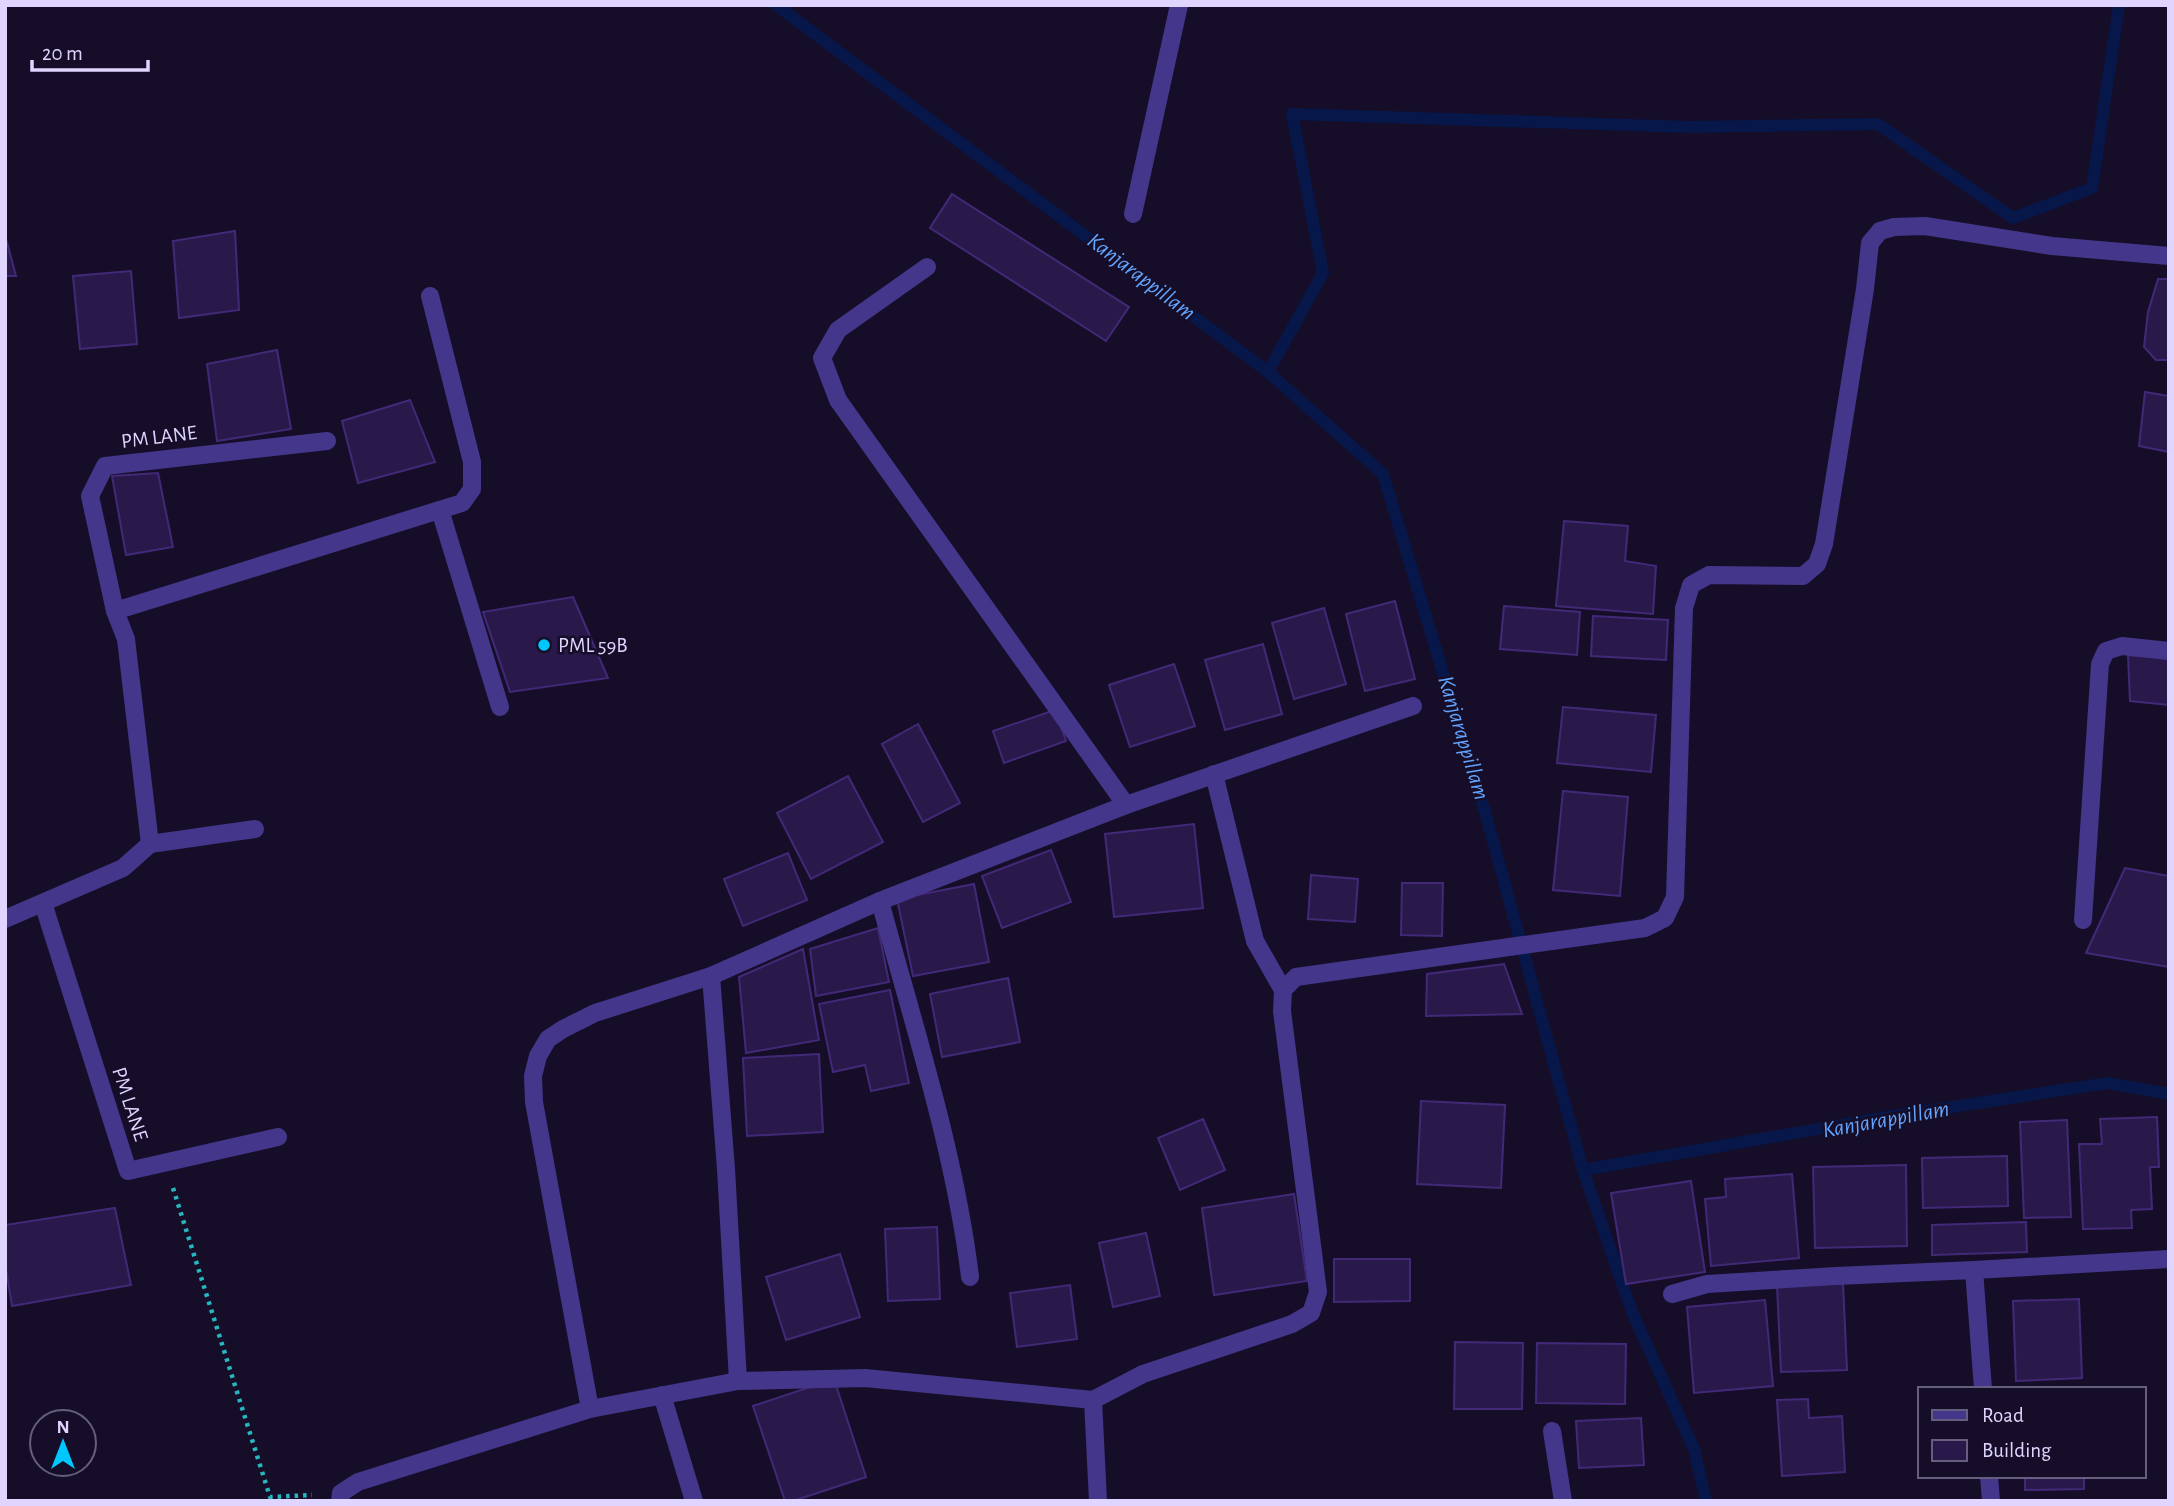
<svg xmlns="http://www.w3.org/2000/svg" width="2174" height="1506" font-family="'Alegreya Sans',sans-serif">
  <rect width="100%" height="100%" fill="#160e28"/>
  <g fill="none" stroke-linecap="round" stroke-linejoin="round">
    <g stroke="#071749" stroke-width="12">
      <polyline points="776,5 1268,372 1383,474 1485,812 1583,1170 1887,1117 2108,1083 2169,1094"/>
      <polyline points="1268,372 1323,273 1292,114 1691,127 1878,124 2013,218 2092,188 2119,5"/>
      <polyline points="1583,1170 1632,1312 1694,1449 1706,1501"/>
    </g>
  </g>
  <g fill="#29194a" stroke="#422978" stroke-width="2">
    <polygon points="952,194 1129,307 1106,341 930,228"/>
    <polygon points="235,231 239,310 179,318 173,241"/>
    <polygon points="5,235 16,276 5,276"/>
    <polygon points="131,271 137,344 80,349 73,276"/>
    <polygon points="2158,279 2169,279 2169,360 2156,360 2144,347 2148,312"/>
    <polygon points="277,350 291,429 217,441 207,364"/>
    <polygon points="2145,392 2169,396 2169,452 2139,446"/>
    <polygon points="410,400 435,462 358,483 342,421"/>
    <polygon points="158,473 173,547 126,555 112,476"/>
    <polygon points="1564,521 1628,526 1625,561 1656,566 1653,614 1556,606"/>
    <polygon points="573,597 608,678 510,692 483,612"/>
    <polygon points="1395,601 1415,679 1365,691 1346,614"/>
    <polygon points="1504,606 1580,612 1577,655 1500,649"/>
    <polygon points="1324,608 1346,684 1294,699 1272,623"/>
    <polygon points="1593,616 1668,620 1666,660 1591,656"/>
    <polygon points="1263,644 1282,714 1225,730 1205,660"/>
    <polygon points="2128,655 2169,658 2169,705 2130,701"/>
    <polygon points="1174,664 1195,726 1130,747 1109,685"/>
    <polygon points="1563,707 1656,715 1651,772 1557,763"/>
    <polygon points="1055,710 1066,741 1004,763 993,731"/>
    <polygon points="918,724 960,803 923,822 882,744"/>
    <polygon points="848,776 883,842 811,879 777,813"/>
    <polygon points="1563,791 1628,797 1620,896 1553,890"/>
    <polygon points="1194,824 1203,908 1114,917 1105,834"/>
    <polygon points="1051,850 1071,902 1002,928 982,876"/>
    <polygon points="788,853 807,900 743,926 724,879"/>
    <polygon points="2125,868 2169,876 2169,967 2086,953"/>
    <polygon points="1311,875 1358,879 1355,922 1308,919"/>
    <polygon points="1402,883 1443,883 1442,936 1401,935"/>
    <polygon points="974,884 989,962 913,976 897,899"/>
    <polygon points="878,928 889,982 816,996 810,949"/>
    <polygon points="803,949 819,1040 746,1053 739,977"/>
    <polygon points="1504,964 1522,1014 1426,1016 1427,974"/>
    <polygon points="1008,978 1020,1042 942,1057 930,994"/>
    <polygon points="890,990 909,1083 871,1091 865,1065 833,1072 819,1004"/>
    <polygon points="819,1054 823,1132 747,1136 743,1058"/>
    <polygon points="1421,1101 1505,1105 1501,1188 1417,1184"/>
    <polygon points="2157,1117 2159,1167 2150,1167 2152,1209 2131,1210 2132,1228 2083,1229 2079,1144 2102,1144 2100,1119"/>
    <polygon points="1203,1119 1225,1170 1180,1190 1158,1138"/>
    <polygon points="2067,1120 2071,1217 2024,1218 2020,1122"/>
    <polygon points="2007,1156 2008,1206 1923,1208 1922,1158"/>
    <polygon points="1906,1165 1907,1246 1815,1248 1813,1167"/>
    <polygon points="1792,1174 1799,1258 1711,1266 1705,1199 1726,1197 1725,1179"/>
    <polygon points="1691,1181 1705,1272 1626,1284 1611,1193"/>
    <polygon points="1294,1194 1307,1281 1214,1295 1202,1208"/>
    <polygon points="115,1208 131,1285 12,1306 5,1263 5,1225"/>
    <polygon points="2026,1222 2027,1252 1932,1255 1932,1225"/>
    <polygon points="937,1227 940,1299 888,1301 885,1229"/>
    <polygon points="1146,1233 1160,1296 1113,1307 1099,1243"/>
    <polygon points="840,1254 860,1317 786,1340 766,1277"/>
    <polygon points="1334,1259 1410,1259 1410,1301 1334,1302"/>
    <polygon points="1843,1283 1847,1370 1781,1372 1777,1286"/>
    <polygon points="1070,1285 1077,1339 1017,1347 1010,1293"/>
    <polygon points="2079,1299 2082,1378 2016,1381 2013,1301"/>
    <polygon points="1765,1300 1773,1386 1694,1393 1687,1307"/>
    <polygon points="1455,1342 1523,1343 1522,1409 1454,1409"/>
    <polygon points="1537,1343 1626,1344 1625,1404 1536,1403"/>
    <polygon points="834,1379 866,1477 793,1501 785,1501 753,1406"/>
    <polygon points="1808,1399 1809,1418 1842,1416 1845,1472 1782,1476 1777,1400"/>
    <polygon points="1641,1418 1644,1465 1579,1468 1576,1421"/>
    <polygon points="2025,1476 2084,1476 2084,1489 2025,1490"/>
  </g>
  <g fill="none" stroke-linecap="round" stroke-linejoin="round">
    <polyline stroke="#27b7c1" stroke-width="4.5" stroke-dasharray="3.5 5" stroke-linecap="butt" points="173,1188 270,1497 312,1495"/>
    <g stroke="#44368a" stroke-width="18">
      <path d="M 927,267 L 838,330 L 822,358 L 838,400 L 1126,805 L 880,901 C 913,1024 955,1151 970,1277"/>
      <polyline points="1552,1431 1563,1501"/>
    </g>
    <g stroke="#44368a" stroke-width="18">
      <polyline points="1133,214 1179,5"/>
      <polyline points="440,510 500,707"/>
      <polyline points="115,611 462,503 472,489 472,462 430,296"/>
      <polyline points="1214,774 1255,941 1283,990"/>
      <polyline points="1126,805 1413,706"/>
      <polyline points="150,844 255,829"/>
      <polyline points="43,903 128,1171 278,1137"/>
      <polyline points="5,919 123,868 150,844 126,639 115,611 90,496 105,466 327,441"/>
      <polyline points="2083,920 2100,664 2106,651 2122,646 2169,651"/>
      <polyline points="1974,1270 2169,1259"/>
      <polyline points="1672,1294 1707,1284 1836,1276 1974,1270 1983,1389"/>
      <polyline points="738,1381 865,1378 1093,1400"/>
      <polyline points="662,1395 694,1501"/>
      <polyline points="590,1409 534,1102 533,1076 538,1056 548,1039 563,1029 595,1013 711,976 880,901"/>
      <polyline points="1989,1476 1991,1501"/>
      <polyline points="340,1501 341,1493 358,1482 590,1409 738,1381 726,1169 711,976"/>
      <polyline points="1098,1501 1093,1400 1143,1374 1292,1324 1311,1313 1318,1292 1282,1011 1283,990 1296,977 1645,928 1665,918 1675,897 1684,608 1691,585 1709,575 1803,576 1817,564 1824,544 1865,289 1870,243 1880,231 1894,227 1925,226 2052,246 2169,256"/>
    </g>
  </g>
  <circle fill="#01c7ff" stroke="#160e28" stroke-width="2.5" cx="544" cy="645" r="7"/>
  <g text-anchor="middle" dominant-baseline="central" stroke-width="5" stroke-linejoin="round" paint-order="stroke">
    <g font-size="21" fill="#dfd5ff" stroke="#160e28">
      <text transform="translate(159 437) rotate(-7)">PM LANE</text>
      <text transform="translate(130 1104) rotate(72)">PM LANE</text>
    </g>
    <g font-size="21" fill="#dfd5ff" stroke="#160e28" text-anchor="start">
      <text x="558" y="645">PML 59B</text>
    </g>
    <g font-size="23" font-style="italic" fill="#63a4ff" stroke="#160e28">
      <text transform="translate(1141 277) rotate(37)">Kanjarappillam</text>
      <text transform="translate(1463 738) rotate(73)">Kanjarappillam</text>
      <text transform="translate(1886 1120) rotate(-10)">Kanjarappillam</text>
    </g>
  </g>
  <rect width="2174" height="1506" fill="none" stroke="#dfd5ff" stroke-width="14"/>
  <rect x="1918" y="1387" width="228" height="91" fill="#160e28" stroke="#665e7e" stroke-width="2"/>
  <rect x="1932" y="1410" width="35" height="10" fill="#44368a" stroke="#665e7e" stroke-width="2"/>
  <text x="1982" y="1422" font-size="21" fill="#dfd5ff">Road</text>
  <rect x="1932" y="1440" width="35" height="21" fill="#29194a" stroke="#665e7e" stroke-width="2"/>
  <text x="1982" y="1457" font-size="21" fill="#dfd5ff">Building</text>
  <g transform="translate(63 1443)"><circle r="33" fill="#160e28" stroke="#665e7e" stroke-width="2"/>
  <path d="M0-5L12 26L0 18L-12 26Z" fill="#01c7ff"/>
  <text y="-10" font-size="19" font-weight="bold" text-anchor="middle" fill="#dfd5ff">N</text>
  </g>
  <path d="M32 60v10h116v-10" fill="none" stroke="#dfd5ff" stroke-width="3.5"/>
  <text x="42" y="60" font-size="21" fill="#dfd5ff" stroke="#160e28" stroke-width="5" paint-order="stroke">20 m</text>
</svg>
